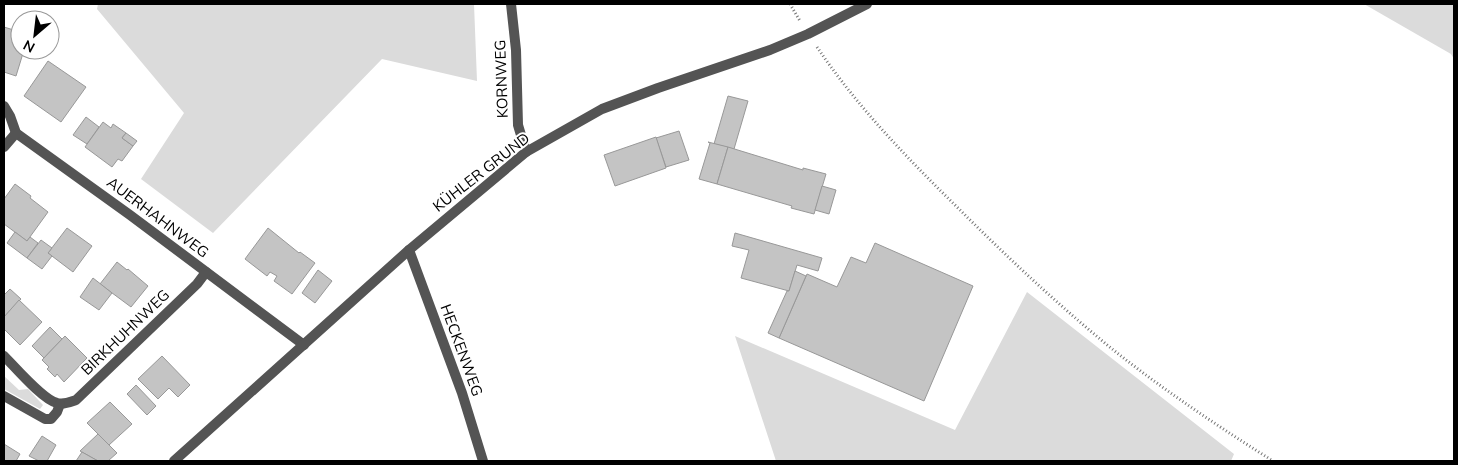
<svg xmlns="http://www.w3.org/2000/svg" width="1458" height="465" font-family="Mulish,sans-serif">
  <rect width="100%" height="100%" fill="#fff"/>
  <g fill="#dbdbdb">
    <polygon points="98,4 474,4 477,81 382,59 213,233 141,179 184,113 97,9"/>
    <polygon points="1364,4 1454,4 1454,59 1451,54"/>
    <polygon points="1027,292 1234,454 1231,461 776,461 735,336 955,430"/>
    <polygon points="4,376 19,390 28,389 43,405 40,409 4,389"/>
  </g>
  <g fill="#c4c4c4" stroke="#989898">
    <polygon points="4,27 20,32 20,50 24,50 16,76 4,72"/>
    <polygon points="48,61 86,87 61,122 24,96"/>
    <polygon points="728,96 748,101 734,149 714,144"/>
    <polygon points="86,117 99,127 87,144 73,135"/>
    <polygon points="103,122 111,128 113,124 126,133 122,138 133,146 122,161 118,159 112,167 85,147"/>
    <polygon points="679,131 689,160 666,167 656,138"/>
    <polygon points="126,133 137,141 133,146 122,138"/>
    <polygon points="656,137 666,168 615,186 604,155"/>
    <polygon points="708,142 728,147 717,184 699,179 710,143"/>
    <polygon points="728,147 803,170 803,168 826,174 814,214 791,208 792,206 717,184"/>
    <polygon points="15,184 31,196 30,198 48,212 27,241 4,224 4,199"/>
    <polygon points="822,186 836,190 829,214 815,210"/>
    <polygon points="67,228 92,246 73,272 48,253"/>
    <polygon points="268,228 299,253 300,252 315,263 292,294 274,281 277,276 270,272 267,276 245,259"/>
    <polygon points="15,232 27,241 30,237 38,243 27,258 7,243"/>
    <polygon points="735,233 822,258 818,271 797,265 789,291 741,278 749,250 732,246"/>
    <polygon points="41,240 52,248 48,253 52,256 42,269 27,258"/>
    <polygon points="875,243 973,286 924,401 779,338 807,274 837,287 851,257 866,263"/>
    <polygon points="117,262 127,270 128,269 148,286 131,307 100,284"/>
    <polygon points="318,270 332,281 315,303 302,293"/>
    <polygon points="795,271 806,276 779,338 768,333 787,291 789,291"/>
    <polygon points="93,278 112,293 99,310 80,297"/>
    <polygon points="10,289 21,299 4,317 4,295"/>
    <polygon points="19,300 42,322 20,345 4,329 4,317"/>
    <polygon points="50,327 62,339 44,358 32,346"/>
    <polygon points="65,336 87,358 64,382 57,374 55,377 47,369 49,367 42,360"/>
    <polygon points="162,356 190,385 178,397 169,388 158,399 138,379"/>
    <polygon points="136,385 156,406 147,415 127,394"/>
    <polygon points="110,402 132,424 109,445 87,423"/>
    <polygon points="98,434 117,453 108,461 98,461 80,451"/>
    <polygon points="42,436 56,445 47,461 39,461 29,456"/>
    <polygon points="4,444 20,454 16,461 4,461"/>
    <polygon points="82,452 98,461 76,461"/>
  </g>
  <g fill="none" stroke-linecap="round" stroke-linejoin="round">
    <g stroke="#767676" stroke-width="3" stroke-dasharray="1 2.5" stroke-linecap="butt">
      <polyline points="790,4 800,21"/>
      <path d="M 817,47 C 856,105 906,157 956,206 C 1004,254 1054,301 1106,344 C 1159,387 1216,425 1273,461"/>
    </g>
    <g stroke="#545454" stroke-width="10">
      <polyline points="511,4 516,50 518,125 526,152"/>
      <polyline points="4,106 10,116 16,133 130,215 304,345"/>
      <polyline points="4,147 16,133"/>
      <polyline points="409,250 462,393 483,461"/>
      <path d="M 4,356 C 15,367 43,400 57,403 C 64,405 70,402 76,400 L 197,284 L 206,272"/>
      <polyline points="4,396 45,419 51,419 57,412 60,404"/>
      <polyline points="174,461 409,250 526,152 602,109 658,88 770,50 808,34 867,4"/>
    </g>
  </g>
  <g text-anchor="middle" dominant-baseline="central" stroke-width="4" stroke-linejoin="round" paint-order="stroke">
    <g font-size="15" fill="#000" stroke="#fff">
      <text transform="translate(501 79) rotate(-92)">KORNWEG</text>
      <text transform="translate(481 172) rotate(-38)">KÜHLER GRUND</text>
      <text transform="translate(158 217) rotate(37)">AUERHAHNWEG</text>
      <text transform="translate(125 332) rotate(-44)">BIRKHUHNWEG</text>
      <text transform="translate(462 350) rotate(70)">HECKENWEG</text>
    </g>
  </g>
  <rect width="1458" height="465" fill="none" stroke="#000000" stroke-width="10"/>
  <g transform="translate(35 35) rotate(208)"><circle r="24" fill="#ffffff" stroke="#999999"/>
  <path d="M0-4L9 19L0 12L-9 19Z" fill="#000000"/>
  <text y="-8" font-size="14" font-weight="bold" text-anchor="middle" fill="#000000">N</text>
  </g>
</svg>
